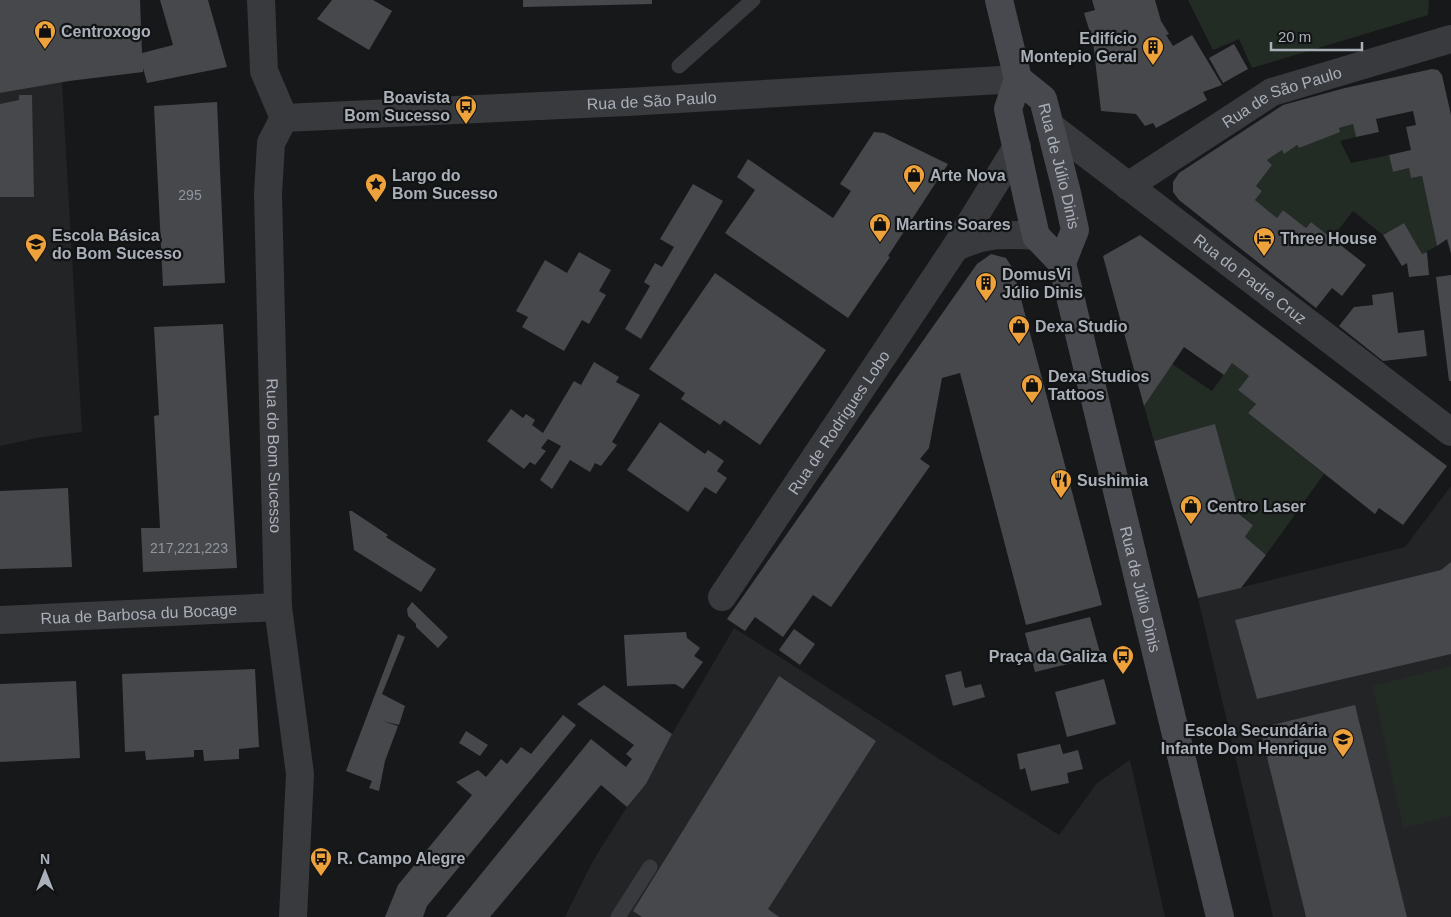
<svg xmlns="http://www.w3.org/2000/svg" width="1451" height="917" font-family="Arial,sans-serif">
  <rect width="100%" height="100%" fill="#171819"/>
  <g fill="#232426">
    <polygon points="62,82 82,432 42,437 0,446 0,93"/>
    <polygon points="1451,486 1451,917 1273,917 1198,598 1405,547"/>
    <polygon points="734,628 1059,835 1097,783 1130,760 1165,917 565,917 594,859 627,807 646,784 672,734"/>
  </g>
  <g fill="#232c24">
    <polygon points="1188,0 1429,0 1428,15 1252,68 1239,39 1213,50"/>
    <polygon points="1353,124 1356,137 1340,141 1351,163 1389,155 1393,172 1409,168 1411,178 1422,176 1437,246 1422,254 1404,223 1383,235 1353,211 1332,238 1311,222 1306,228 1283,210 1277,218 1255,200 1262,191 1256,186 1272,165 1267,160 1282,150 1284,153 1297,145 1299,148 1339,128"/>
    <polygon points="1232,363 1249,376 1238,390 1256,404 1248,413 1324,474 1266,555 1245,537 1253,524 1234,510 1237,505 1215,425 1154,441 1144,406 1172,364 1212,391"/>
    <polygon points="1451,666 1451,816 1403,828 1373,686"/>
  </g>
  <g fill="#46484c">
    <polygon points="0,0 140,0 142,53 173,45 160,0 208,0 227,67 147,83 143,68 143,72 69,81 0,93"/>
    <polygon points="332,0 373,0 392,11 369,50 317,19"/>
    <polygon points="523,0 652,0 652,4 523,7"/>
    <polygon points="1092,0 1155,0 1161,21 1169,34 1166,35 1173,46 1192,35 1222,85 1203,92 1207,100 1156,128 1153,123 1145,126 1136,114 1101,111 1093,42 1084,13 1095,10"/>
    <polygon points="1234,44 1248,69 1223,83 1209,58"/>
    <polygon points="1432,69 1438,70 1442,75 1451,115 1451,254 1447,239 1437,246 1422,176 1411,178 1409,168 1393,172 1389,155 1411,150 1406,127 1416,125 1413,111 1376,119 1379,132 1356,137 1353,124 1339,128 1340,132 1299,148 1297,145 1284,154 1282,150 1267,160 1272,165 1256,186 1262,191 1255,200 1277,218 1283,210 1306,228 1311,222 1366,265 1342,296 1332,288 1316,308 1179,200 1173,192 1173,182 1179,173 1283,105 1345,88"/>
    <polygon points="19,95 32,95 34,197 0,197 0,104 19,100"/>
    <polygon points="217,102 225,283 163,286 154,106"/>
    <polygon points="874,132 884,133 948,164 888,256 890,257 848,318 725,233 755,190 737,177 748,159 833,218 851,191 840,184"/>
    <polygon points="693,184 723,201 641,339 625,329 650,286 644,282 655,263 662,267 674,247 660,239"/>
    <polygon points="1404,223 1422,254 1427,252 1429,275 1409,277 1407,263 1402,266 1383,235"/>
    <polygon points="1140,235 1447,466 1403,525 1379,508 1375,514 1248,413 1256,404 1238,390 1249,376 1232,363 1224,375 1184,347 1144,406 1103,256"/>
    <polygon points="579,252 611,270 599,291 606,295 589,324 582,320 564,351 522,327 528,317 516,311 545,260 567,273"/>
    <polygon points="991,254 1006,258 1013,269 1102,605 1026,625 960,373 942,378 929,448 920,459 930,466 831,607 813,595 783,637 755,617 745,631 727,619 977,264"/>
    <polygon points="715,273 826,350 760,445 724,420 720,425 681,399 685,393 649,369"/>
    <polygon points="1451,275 1451,381 1449,381 1436,277"/>
    <polygon points="1393,292 1398,333 1424,330 1427,356 1383,361 1339,326 1354,307 1373,305 1372,295"/>
    <polygon points="223,324 237,568 143,572 141,528 160,528 154,416 159,415 154,327"/>
    <polygon points="594,362 619,377 616,382 640,395 612,442 617,445 601,466 595,463 590,472 570,460 552,489 540,480 561,446 548,439 541,448 546,451 535,465 530,462 524,469 487,441 511,409 523,418 526,414 535,420 532,425 543,433 574,381 581,385"/>
    <polygon points="660,422 705,454 708,450 724,461 717,471 727,478 716,494 705,487 688,512 627,470"/>
    <polygon points="1215,424 1237,505 1234,510 1253,525 1245,537 1266,555 1241,588 1198,598 1154,441"/>
    <polygon points="68,488 72,567 0,569 0,491"/>
    <polygon points="349,511 352,511 388,535 386,537 436,569 421,592 354,550"/>
    <polygon points="1451,562 1451,654 1257,699 1235,620 1441,570"/>
    <polygon points="412,602 448,637 438,648 416,627 416,624 408,616 407,609"/>
    <polygon points="1090,617 1101,656 1035,672 1025,633"/>
    <polygon points="794,629 815,644 800,665 779,650"/>
    <polygon points="686,632 687,638 700,648 694,656 703,662 683,689 675,684 627,686 624,635"/>
    <polygon points="398,634 405,637 382,694 405,706 399,725 383,721 398,726 385,761 379,791 369,788 372,781 346,771"/>
    <polygon points="255,669 259,747 239,749 239,759 204,761 203,750 194,750 194,757 146,760 145,751 125,752 122,674"/>
    <polygon points="961,671 965,688 981,684 985,697 953,706 945,675"/>
    <polygon points="779,676 876,741 768,909 779,917 642,917 633,911"/>
    <polygon points="1104,679 1116,724 1067,737 1055,692"/>
    <polygon points="76,681 80,758 0,762 0,684"/>
    <polygon points="604,685 672,734 646,784 627,807 601,785 490,917 446,917 591,739 626,767 632,759 626,754 634,745 577,704"/>
    <polygon points="1355,705 1407,917 1306,917 1260,728"/>
    <polygon points="563,715 576,725 427,906 423,917 385,917 398,885 472,795 456,782 478,770 486,777 501,759 507,764 521,747 531,754"/>
    <polygon points="466,731 488,745 480,756 459,743"/>
    <polygon points="1060,744 1063,754 1078,750 1083,769 1067,773 1069,783 1031,791 1025,768 1020,770 1017,754"/>
  </g>
  <g fill="none" stroke-linecap="round" stroke-linejoin="round">
    <g stroke="#383a3e" stroke-width="15">
      <polyline points="679,66 753,0"/>
      <polyline points="618,917 650,867"/>
    </g>
    <g stroke="#383a3e" stroke-width="28">
      <polyline points="261,0 264,71 284,118"/>
      <path id="s1" d="M 284,118 L 271,143 L 268,194 L 278,607 L 300,774 L 293,917"/>
      <path id="s2" d="M 284,118 L 627,102 L 1018,79"/>
      <path id="s3" d="M 1050,126 L 1451,432"/>
      <path id="s4" d="M 1128,186 L 1272,92 L 1451,39"/>
      <path d="M 955,248 C 984,233 1004,234 1036,236"/>
      <path id="s5" d="M 722,597 L 955,248 L 1017,147"/>
      <path id="s6" d="M 0,620 L 278,607"/>
    </g>
    <g stroke="#47494e" stroke-width="28">
      <path id="s7" d="M 999,0 L 1018,79 L 1008,109 L 1028,201 L 1036,236 L 1062,263 L 1220,917"/>
      <path id="s8" d="M 1018,79 L 1043,99 L 1067,193 L 1075,230 L 1062,263"/>
    </g>
  </g>
  <defs>
    <g id="shop-pin" transform="scale(1.125)"><path d="M0 17L-7.5 6A9.5 9.5 0 1 1 7.5 6Z" fill="#eea23b" stroke="#121314"/><path d="M-5-2.5h2.3a2.7 3.5 0 0 1 5.4 0H5L5.5 6h-11ZM-1.5-2.5h3a1.5 2.3 0 0 0-3 0Z" fill="#111"/></g>
    <g id="building-pin" transform="scale(1.125)"><path d="M0 17L-7.5 6A9.5 9.5 0 1 1 7.5 6Z" fill="#eea23b" stroke="#121314"/><path d="M-4-6H4V6H1V3H-1V6H-4ZM-2.5-4.3h1.7v1.8h-1.7ZM.8-4.3h1.7v1.8H.8ZM-2.5-1h1.7V.8h-1.7ZM.8-1h1.7V.8H.8Z" fill="#111"/></g>
    <g id="bus-pin" transform="scale(1.125)"><path d="M0 17L-7.5 6A9.5 9.5 0 1 1 7.5 6Z" fill="#eea23b" stroke="#121314"/><path d="M-5-6H5V4H4V6H2V4H-2V6H-4V4H-5ZM-3.5-4V0h7V-4ZM-3.5 1.2v1.5H-2V1.2ZM2 1.2v1.5H3.5V1.2Z" fill="#111"/></g>
    <g id="sight-pin" transform="scale(1.125)"><path d="M0 17L-7.5 6A9.5 9.5 0 1 1 7.5 6Z" fill="#eea23b" stroke="#121314"/><path d="M0-6L1.8-2.2L6-1.7L2.9 1.2L3.7 5.4L0 3.3L-3.7 5.4L-2.9 1.2L-6-1.7L-1.8-2.2Z" fill="#111"/></g>
    <g id="hotel-pin" transform="scale(1.125)"><path d="M0 17L-7.5 6A9.5 9.5 0 1 1 7.5 6Z" fill="#eea23b" stroke="#121314"/><path d="M-6-4.5h1.5V1H6V5H4.5V3h-9V5H-6ZM-4 0a1.8 1.8 0 1 1 3.6 0ZM.5 0V-2.5h3Q6-2.5 6 0Z" fill="#111"/></g>
    <g id="school-pin" transform="scale(1.125)"><path d="M0 17L-7.5 6A9.5 9.5 0 1 1 7.5 6Z" fill="#eea23b" stroke="#121314"/><path d="M0-5L7-2L0 1L-7-2ZM-4 1L0 2.5L4 1V4Q0 6-4 4Z" fill="#111"/></g>
    <g id="restaurant-pin" transform="scale(1.125)"><path d="M0 17L-7.5 6A9.5 9.5 0 1 1 7.5 6Z" fill="#eea23b" stroke="#121314"/><path d="M-5-6h1v4h1v-4h1v4h1v-4h1v5L-1.5 .5V6h-2V.5L-5-1ZM5-6V6H3V1.5H1.5Q1.5-4 5-6Z" fill="#111"/></g>
  </defs>
  <g fill-rule="evenodd">
    <use href="#shop-pin" x="45" y="31"/>
    <use href="#building-pin" x="1153" y="47"/>
    <use href="#bus-pin" x="466" y="106"/>
    <use href="#shop-pin" x="914" y="175"/>
    <use href="#sight-pin" x="376" y="184"/>
    <use href="#shop-pin" x="880" y="224"/>
    <use href="#hotel-pin" x="1264" y="238"/>
    <use href="#school-pin" x="36" y="244"/>
    <use href="#building-pin" x="986" y="283"/>
    <use href="#shop-pin" x="1019" y="326"/>
    <use href="#shop-pin" x="1032" y="385"/>
    <use href="#restaurant-pin" x="1061" y="480"/>
    <use href="#shop-pin" x="1191" y="506"/>
    <use href="#bus-pin" x="1123" y="656"/>
    <use href="#school-pin" x="1343" y="739"/>
    <use href="#bus-pin" x="321" y="858"/>
  </g>
  <g text-anchor="middle" dominant-baseline="central" stroke-width="4.5" stroke-linejoin="round" paint-order="stroke">
    <g font-size="14" fill="#91969e">
      <text x="190" y="195">295</text>
      <text x="189" y="548">217,221,223</text>
    </g>
    <g font-size="16" font-weight="bold" fill="#aab0b9" stroke="#121314" text-anchor="start">
      <text x="61" y="31">Centroxogo</text>
      <text x="1137" y="38" text-anchor="end">Edifício<tspan x="1137" dy="18">Montepio Geral</tspan></text>
      <text x="450" y="97" text-anchor="end">Boavista<tspan x="450" dy="18">Bom Sucesso</tspan></text>
      <text x="392" y="175">Largo do<tspan x="392" dy="18">Bom Sucesso</tspan></text>
      <text x="930" y="175">Arte Nova</text>
      <text x="896" y="224">Martins Soares</text>
      <text x="52" y="235">Escola Básica<tspan x="52" dy="18">do Bom Sucesso</tspan></text>
      <text x="1280" y="238">Three House</text>
      <text x="1002" y="274">DomusVi<tspan x="1002" dy="18">Júlio Dinis</tspan></text>
      <text x="1035" y="326">Dexa Studio</text>
      <text x="1048" y="376">Dexa Studios<tspan x="1048" dy="18">Tattoos</tspan></text>
      <text x="1077" y="480">Sushimia</text>
      <text x="1207" y="506">Centro Laser</text>
      <text x="1107" y="656" text-anchor="end">Praça da Galiza</text>
      <text x="1327" y="730" text-anchor="end">Escola Secundária<tspan x="1327" dy="18">Infante Dom Henrique</tspan></text>
      <text x="337" y="858">R. Campo Alegre</text>
    </g>
    <g font-size="16" fill="#aab0b9" stroke="#121314">
      <text stroke="none"><textPath href="#s4" startOffset="179">Rua de São Paulo</textPath></text>
      <text stroke="none"><textPath href="#s2" startOffset="368">Rua de São Paulo</textPath></text>
      <text stroke="none"><textPath href="#s8" startOffset="101">Rua de Júlio Dinis</textPath></text>
      <text stroke="none"><textPath href="#s3" startOffset="252">Rua do Padre Cruz</textPath></text>
      <text stroke="none"><textPath href="#s5" startOffset="210">Rua de Rodrigues Lobo</textPath></text>
      <text stroke="none"><textPath href="#s1" startOffset="341">Rua do Bom Sucesso</textPath></text>
      <text stroke="none"><textPath href="#s7" startOffset="616">Rua de Júlio Dinis</textPath></text>
      <text stroke="none"><textPath href="#s6" startOffset="139">Rua de Barbosa du Bocage</textPath></text>
    </g>
  </g>
  <g transform="translate(45 872)" stroke="#121314" stroke-width="4" paint-order="stroke">
  <path d="M0-4L9 19L0 12L-9 19Z" fill="#aab0b9"/>
  <text y="-8" font-size="14" font-weight="bold" text-anchor="middle" fill="#aab0b9">N</text>
  </g>
  <path d="M1271 42v8h91v-8" fill="none" stroke="#aab0b9" stroke-width="2.5"/>
  <text x="1278" y="42" font-size="15" fill="#aab0b9" stroke="#121314" stroke-width="4" paint-order="stroke">20 m</text>
</svg>
